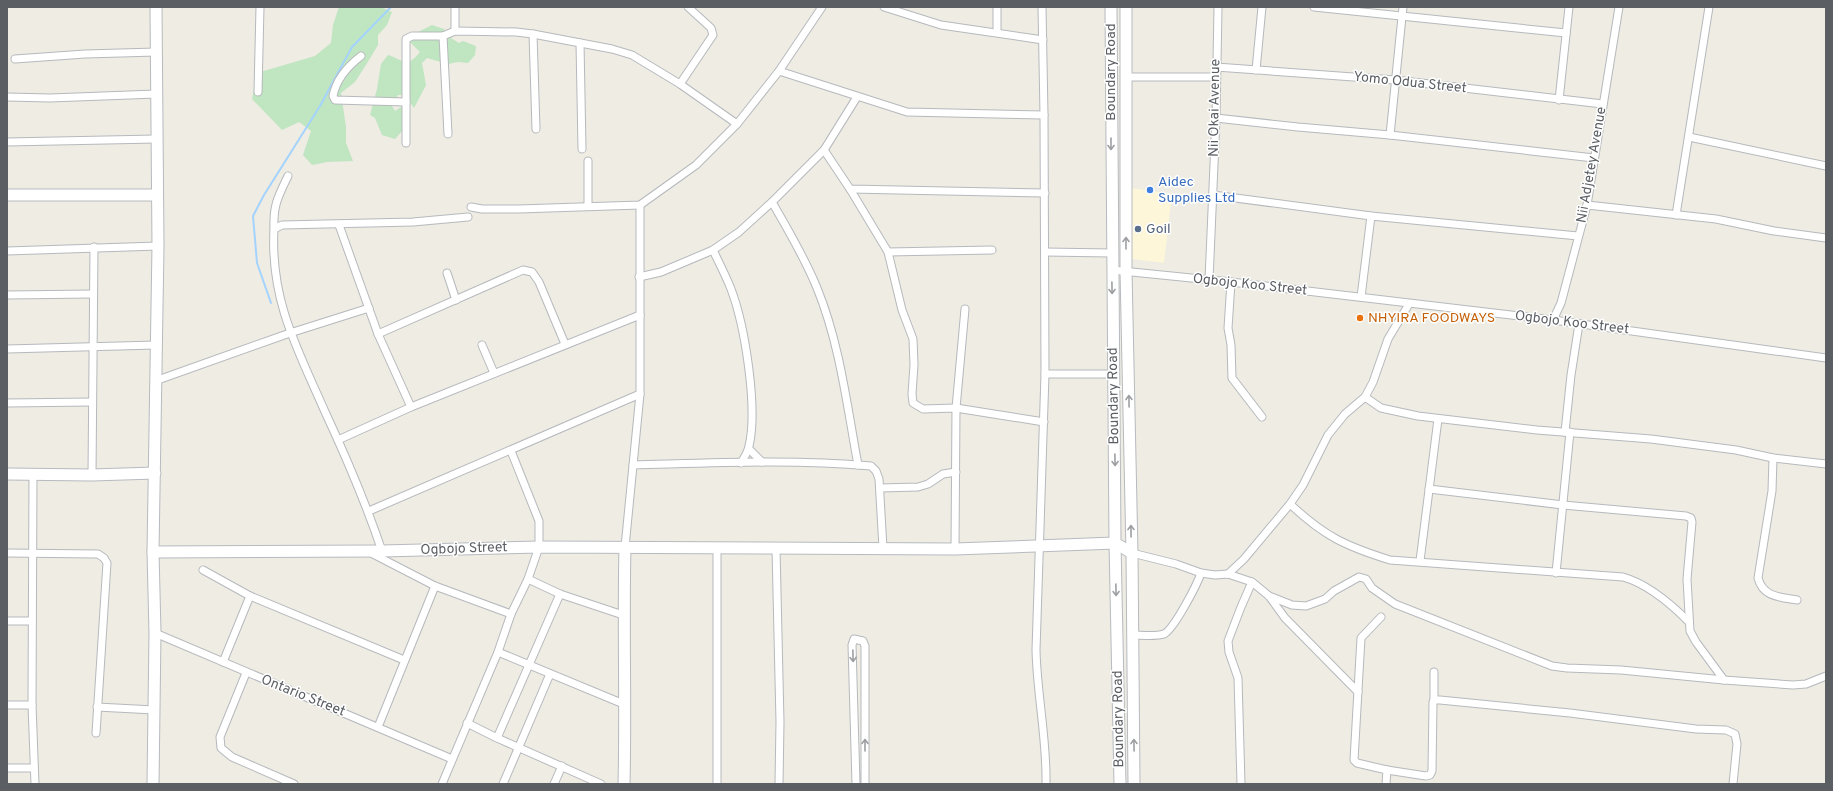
<svg xmlns="http://www.w3.org/2000/svg" width="1833" height="791" font-family="Overpass,sans-serif">
  <rect width="100%" height="100%" fill="#eeece3"/>
  <polygon fill="#fdf6d9" points="1131,188 1172,194 1164,263 1132,259"/>
  <g fill="#c0e5c1">
    <polygon points="339,7 381,7 392,12 387,25 378,35 378,45 369,60 355,82 341,93 346,127 346,143 353,161 327,162 312,165 303,155 311,131 299,122 282,130 252,99 257,73 315,56 331,43 333,25"/>
    <path d="M 432,25 L 444,29 L 446,35 L 459,43 L 463,41 L 476,46 L 475,55 L 468,63 L 458,62 L 448,64 L 427,58 L 422,63 L 426,85 L 414,108 L 405,95 L 398,95 L 392,106 L 395,111 L 404,105 L 403,130 L 395,139 L 382,135 L 375,118 L 370,115 L 377,89 L 381,64 L 388,55 C 404,60 406,69 420,52 L 409,41 L 418,32 Z"/>
  </g>
  <g fill="none" stroke-linecap="round" stroke-linejoin="round">
    <polyline stroke="#a4d3fe" stroke-width="2" points="271,303 257,263 253,216 264,195 320,106 352,47 391,7"/>
    <g stroke="#b6b9bd" stroke-width="9">
      <g id="street">
        <polyline points="884,7 941,25 1043,40"/>
        <polyline points="997,7 997,32"/>
        <path d="M 1042,7 L 1044,115 L 1045,374 L 1036,650 C 1037,695 1047,739 1046,784"/>
        <polyline points="1314,7 1566,33"/>
        <polyline points="455,31 455,7"/>
        <polyline points="533,34 536,129"/>
        <polyline points="580,43 582,149"/>
        <path d="M 361,56 C 348,66 336,80 333,96 L 335,100 L 406,102"/>
        <polyline points="15,59 85,54 156,52"/>
        <polyline points="1216,67 1395,80 1603,104"/>
        <polyline points="1256,70 1262,7"/>
        <polyline points="779,71 907,112 1044,115"/>
        <polyline points="1126,77 1216,77"/>
        <polyline points="680,84 713,35 711,28 688,7"/>
        <polyline points="258,92 260,7"/>
        <polyline points="7,97 50,98 156,94"/>
        <polyline points="1559,100 1569,7"/>
        <polyline points="1216,118 1298,127 1390,135 1594,158"/>
        <polyline points="448,134 443,36 455,31 516,32 533,34 612,49 632,55 680,84 737,124"/>
        <polyline points="1390,135 1403,7"/>
        <polyline points="1689,137 1826,166"/>
        <polyline points="7,142 156,139"/>
        <polyline points="406,143 406,39 412,36 443,36"/>
        <polyline points="824,150 850,189 1045,193"/>
        <polyline points="850,189 888,252 902,310 913,339 914,365 912,394 913,403 923,409 956,408 1044,422"/>
        <polyline points="1213,195 1371,216 1578,236"/>
        <path d="M 772,202 C 788,230 805,258 817,288 C 840,344 847,406 858,465"/>
        <polyline points="1587,205 1716,219 1774,231 1826,238"/>
        <polyline points="588,206 588,161"/>
        <polyline points="471,207 482,209 519,209 640,205 696,165 737,124 779,71 822,7"/>
        <polyline points="1676,215 1709,7"/>
        <polyline points="339,225 378,334 411,407"/>
        <path d="M 274,229 C 273,205 278,197 288,176"/>
        <path d="M 713,250 C 719,263 726,276 731,289 C 745,326 758,408 749,446 C 748,452 744,458 741,463"/>
        <polyline points="7,251 158,246"/>
        <polyline points="888,252 992,250"/>
        <polyline points="1045,252 1112,253"/>
        <polyline points="1112,270 1231,282 1553,320 1826,358"/>
        <polyline points="447,273 456,300"/>
        <polyline points="639,277 661,272 713,250 739,232 772,202 824,150 857,97"/>
        <polyline points="1209,280 1216,118 1218,7"/>
        <polyline points="1231,282 1228,328 1231,345 1232,378 1262,417"/>
        <polyline points="7,295 93,294"/>
        <polyline points="1361,297 1371,216"/>
        <polyline points="1553,320 1561,303 1587,205 1619,7"/>
        <polyline points="378,334 523,270 532,272 539,282 565,344"/>
        <polyline points="482,345 494,373"/>
        <polyline points="7,349 156,345"/>
        <polyline points="1045,374 1114,374"/>
        <polyline points="155,381 290,333 369,308"/>
        <polyline points="1365,397 1381,408 1418,416 1537,430 1651,439 1736,450 1773,458 1826,464"/>
        <polyline points="7,403 92,402"/>
        <polyline points="1565,432 1571,375 1579,324"/>
        <polyline points="338,440 411,407 640,315"/>
        <polyline points="749,449 762,462"/>
        <path d="M 1773,458 L 1772,491 L 1758,578 C 1763,597 1779,597 1797,600"/>
        <path d="M 633,465 C 712,463 792,459 871,466 L 876,471 L 879,479 L 883,548"/>
        <polyline points="33,474 32,705 35,784"/>
        <polyline points="92,475 94,247"/>
        <polyline points="880,488 918,487 928,484 943,474 956,472"/>
        <polyline points="1429,489 1563,505 1686,516 1691,518 1692,522 1687,579 1690,631 1696,642 1724,680"/>
        <path d="M 1290,504 C 1324,536 1345,546 1390,560 L 1623,577 C 1648,584 1670,603 1688,621"/>
        <polyline points="369,511 640,394"/>
        <polyline points="625,547 640,394 640,205"/>
        <polyline points="776,548 780,722 779,784"/>
        <polyline points="955,549 956,408 965,309"/>
        <path d="M 382,551 C 366,504 347,459 326,414 C 298,350 270,301 274,229 L 282,225 L 413,222 L 468,217"/>
        <polyline points="369,552 435,586 511,614"/>
        <polyline points="7,553 98,554 104,558 107,563 96,733"/>
        <polyline points="1132,553 1176,564 1201,573 1215,575 1228,574 1252,582 1269,596 1285,618 1358,692"/>
        <polyline points="1420,561 1438,419"/>
        <polyline points="203,570 250,596 404,660"/>
        <polyline points="1556,573 1570,432"/>
        <polyline points="1228,574 1244,559 1290,504 1303,485 1328,435 1345,414 1365,397 1373,382 1388,339 1409,304"/>
        <polyline points="528,579 560,594 623,615"/>
        <polyline points="1269,596 1292,605 1306,606 1325,599 1334,591 1359,577 1366,579 1372,588 1395,604 1552,666 1567,668 1621,670 1724,680 1793,685 1806,684 1826,676"/>
        <polyline points="1381,617 1361,638 1354,760 1357,763 1387,770 1386,784"/>
        <polyline points="7,621 32,621"/>
        <polyline points="155,633 452,759"/>
        <path d="M 1132,635 C 1141,635 1155,637 1164,634 C 1174,629 1197,585 1201,573"/>
        <polyline points="498,652 626,705"/>
        <polyline points="223,662 250,596"/>
        <polyline points="246,673 220,737 221,748 232,757 294,784"/>
        <polyline points="1434,700 1434,672"/>
        <polyline points="7,705 32,705"/>
        <polyline points="97,707 154,710"/>
        <polyline points="467,723 497,738 601,784"/>
        <polyline points="378,727 435,586"/>
        <polyline points="497,738 560,594"/>
        <polyline points="7,768 34,768"/>
        <polyline points="1387,770 1426,776 1430,775 1432,771 1433,702 1434,700 1440,700 1570,713 1696,729 1726,730 1735,734 1737,744 1733,784"/>
        <polyline points="442,784 498,652 511,614 528,579 539,547 539,521 511,451"/>
        <polyline points="503,784 550,674"/>
        <polyline points="554,784 562,766"/>
        <polyline points="717,784 717,548"/>
        <polyline points="856,784 852,645 854,639 863,641 865,646 865,784"/>
        <polyline points="1241,784 1238,678 1229,652 1228,641 1241,607 1252,582"/>
      </g>
    </g>
    <g stroke="#b7babf" stroke-width="13">
      <g id="secondary">
        <polyline points="1111,7 1115,543 1120,784"/>
        <polyline points="1126,7 1126,271 1132,553 1134,784"/>
        <polyline points="7,195 156,195"/>
        <polyline points="7,474 92,475 155,473"/>
        <polyline points="153,552 382,551 539,547 955,549 1115,543 1132,553"/>
        <polyline points="153,784 155,633 153,552 158,246 156,7"/>
        <path d="M 624,784 C 626,705 623,626 625,547"/>
      </g>
    </g>
    <use href="#street" stroke="#fff" stroke-width="7"/>
    <use href="#secondary" stroke="#fff" stroke-width="11"/>
  </g>
  <defs><path id="oneway-shaft" d="M-6 0H5M1.5-3L5.5 0L1.5 3" fill="none" stroke-width="1.6" stroke-linecap="round" stroke-linejoin="round"/></defs>
  <g stroke="#9d9fa2">
    <use href="#oneway-shaft" transform="translate(1111 144) rotate(90)"/>
    <use href="#oneway-shaft" transform="translate(1126 243) rotate(-90)"/>
    <use href="#oneway-shaft" transform="translate(1112 288) rotate(89)"/>
    <use href="#oneway-shaft" transform="translate(1129 401) rotate(-91)"/>
    <use href="#oneway-shaft" transform="translate(1115 460) rotate(89)"/>
    <use href="#oneway-shaft" transform="translate(1131 531) rotate(-91)"/>
    <use href="#oneway-shaft" transform="translate(1116 590) rotate(89)"/>
    <use href="#oneway-shaft" transform="translate(853 656) rotate(89)"/>
    <use href="#oneway-shaft" transform="translate(865 745) rotate(-90)"/>
    <use href="#oneway-shaft" transform="translate(1134 745) rotate(-91)"/>
  </g>
  <circle fill="#3f7fe0" stroke="#fff" stroke-width="1.5" cx="1150" cy="190" r="4"/>
  <circle fill="#5c6f8a" stroke="#fff" stroke-width="1.5" cx="1138" cy="229" r="4"/>
  <circle fill="#e8710a" stroke="#fff" stroke-width="1.5" cx="1360" cy="318" r="4"/>
  <g text-anchor="middle" dominant-baseline="central" stroke-width="3" stroke-linejoin="round" paint-order="stroke">
    <g font-size="14" fill="#5b5f64" stroke="#fff">
      <text transform="translate(1111 72) rotate(-90)">Boundary Road</text>
      <text transform="translate(1410 83) rotate(6)">Yomo Odua Street</text>
      <text transform="translate(1215 108) rotate(-89)">Nii Okai Avenue</text>
      <text transform="translate(1592 165) rotate(-80)">Nii Adjetey Avenue</text>
      <text transform="translate(1250 285) rotate(6)">Ogbojo Koo Street</text>
      <text transform="translate(1572 323) rotate(7)">Ogbojo Koo Street</text>
      <text transform="translate(1114 396) rotate(-91)">Boundary Road</text>
      <text transform="translate(464 549) rotate(-2)">Ogbojo Street</text>
      <text transform="translate(303 696) rotate(22)">Ontario Street</text>
      <text transform="translate(1119 719) rotate(-91)">Boundary Road</text>
    </g>
    <g font-size="14" fill="#366cbe" stroke="#fff" text-anchor="start">
      <text x="1158" y="182">Aidec<tspan x="1158" dy="16">Supplies Ltd</tspan></text>
    </g>
    <g font-size="14" fill="#4e5e75" stroke="#fff" text-anchor="start">
      <text x="1146" y="229">Goil</text>
    </g>
    <g font-size="14" fill="#c56008" stroke="#fff" text-anchor="start">
      <text x="1368" y="318">NHYIRA FOODWAYS</text>
    </g>
  </g>
  <rect width="1833" height="791" fill="none" stroke="#5b5f64" stroke-width="16"/>
</svg>
